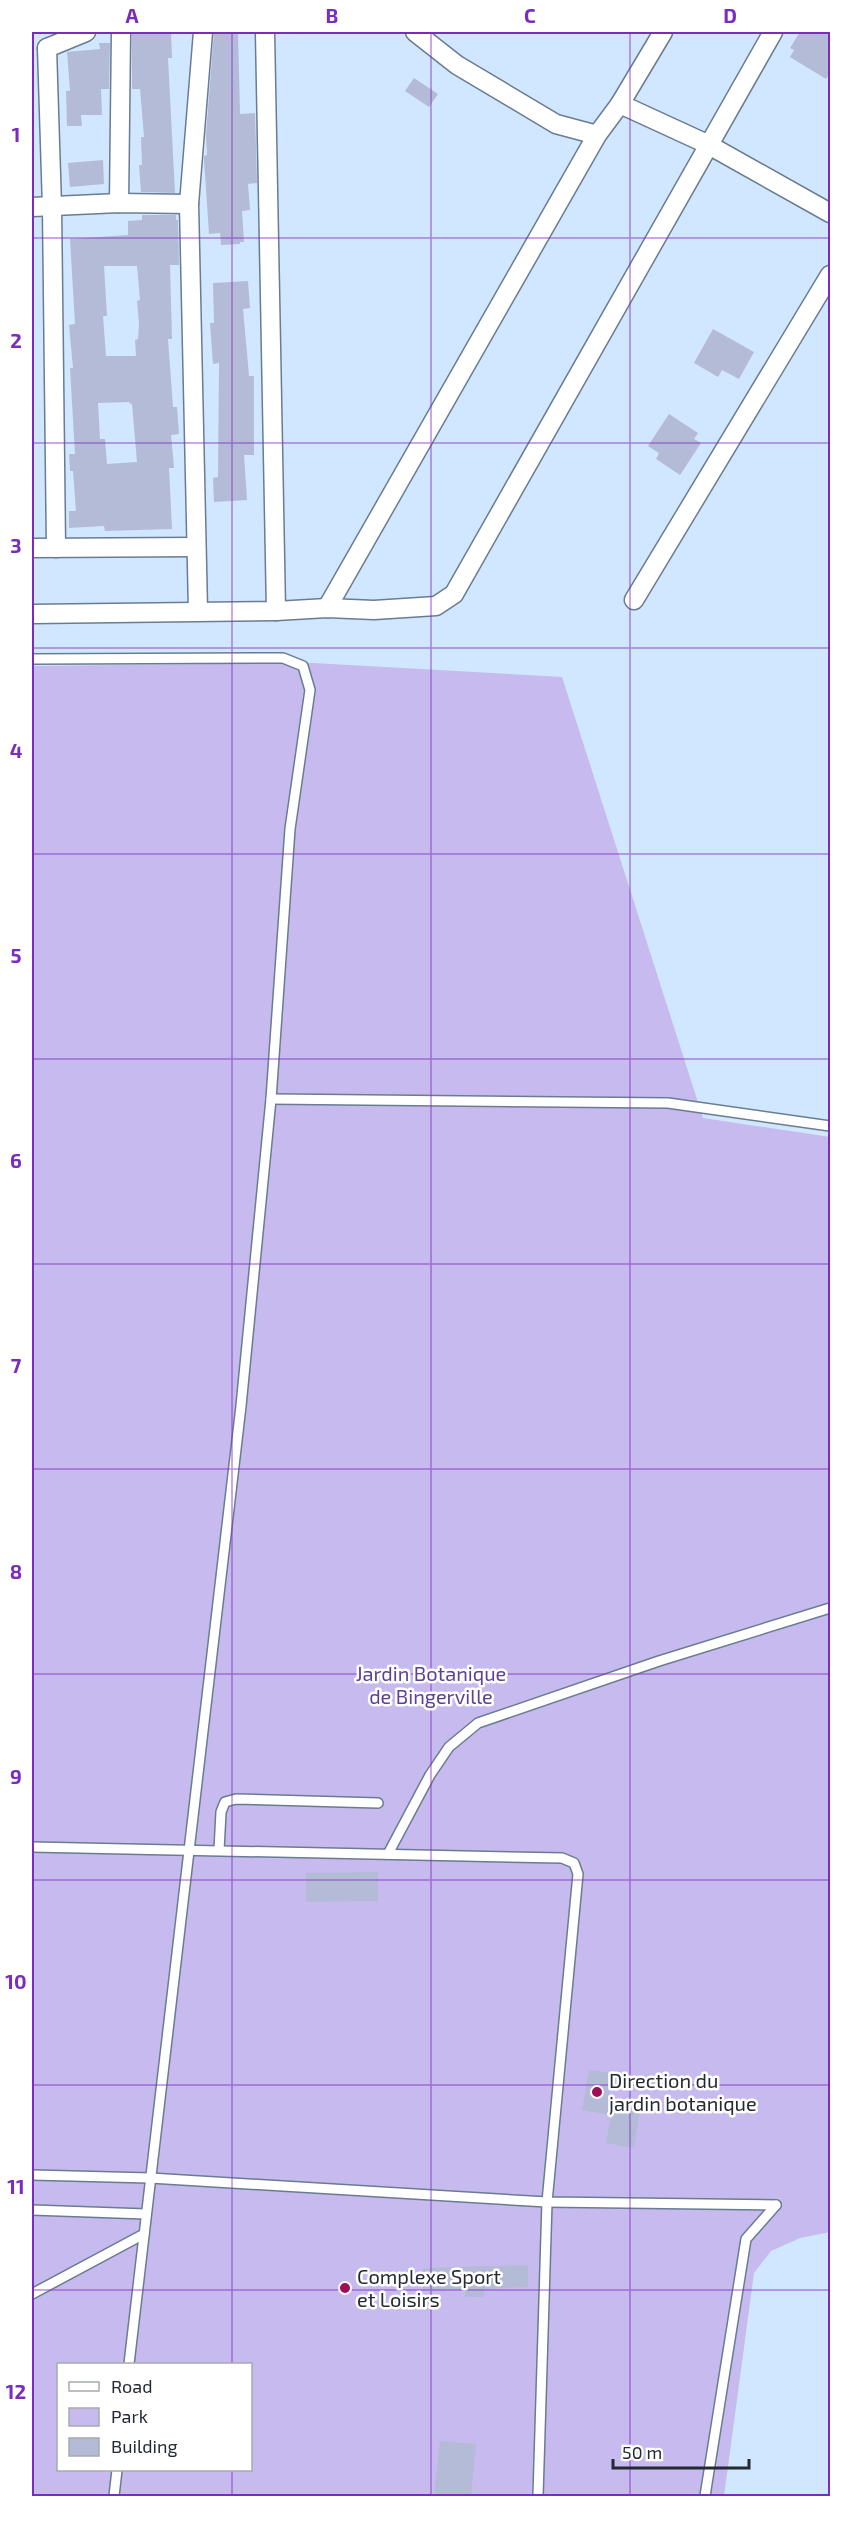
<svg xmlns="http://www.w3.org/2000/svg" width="862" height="2528" font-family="'Exo 2',sans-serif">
  <rect width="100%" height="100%" fill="#d1e6ff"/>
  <path fill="#c6baee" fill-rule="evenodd" d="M 313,663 L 562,677 L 703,1118 L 830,1137 L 830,2232 L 800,2238 L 771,2251 L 754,2273 L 724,2496 L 32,2496 L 32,666 ZM 58,2364 L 250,2364 L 250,2470 L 58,2470 Z"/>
  <g fill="#b4bbd7" fill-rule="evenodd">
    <polygon points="132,32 171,32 172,58 168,58 175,193 141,192 139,165 142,165 141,137 144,137 140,89 132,89"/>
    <polygon points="214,32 238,32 240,114 255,113 257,183 248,184 250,210 242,211 244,242 240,242 240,244 221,245 220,233 209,234 204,160 204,156 207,155 206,135"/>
    <polygon points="800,32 831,32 831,71 826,79 790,57 794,50 790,48"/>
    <polygon points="99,43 110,43 109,89 101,89 102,115 81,115 82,126 67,126 66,91 70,91 67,52 100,49"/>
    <polygon points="414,78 438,94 429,107 405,91"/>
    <polygon points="103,160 104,184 70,187 68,163"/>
    <path d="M 142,215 L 176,215 L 176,220 L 178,220 L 179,265 L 170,265 L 172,339 L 168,339 L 173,407 L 177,407 L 179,434 L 171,435 L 174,468 L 169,468 L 172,529 L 105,531 L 104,526 L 69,528 L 69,511 L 76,511 L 73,471 L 70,471 L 69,454 L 75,454 L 70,368 L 73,368 L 69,325 L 75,324 L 70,239 L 128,235 L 128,221 L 142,220 ZM 104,266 L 137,266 L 140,300 L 137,301 L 139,323 L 138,339 L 135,340 L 136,356 L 106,356 L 103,316 L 107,316 ZM 129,402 L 130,404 L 132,404 L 137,462 L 107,464 L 105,439 L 100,439 L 98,403 Z"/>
    <polygon points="248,281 250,308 243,309 249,376 254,376 254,455 244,455 247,500 214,502 213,478 218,477 219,363 213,364 210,323 214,323 213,283"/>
    <polygon points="713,329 754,352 739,379 722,370 718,377 694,363"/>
    <polygon points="669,414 698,433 694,439 701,443 680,475 656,459 659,453 648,446"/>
    <polygon points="378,1872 378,1901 306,1902 306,1873"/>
    <polygon points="589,2070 613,2073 608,2099 641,2104 634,2148 606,2143 611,2115 582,2110"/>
    <polygon points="528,2265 528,2287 484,2289 484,2297 465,2297 465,2289 423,2290 423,2268"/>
    <polygon points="440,2441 476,2444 471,2496 434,2496"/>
  </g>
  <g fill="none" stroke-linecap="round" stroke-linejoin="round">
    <g stroke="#697c92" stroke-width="12">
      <g id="service">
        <polyline points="32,659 283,658 303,666 310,690 290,829 271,1099 241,1406 129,2364"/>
        <polyline points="271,1099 668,1103 830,1126"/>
        <polyline points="32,1847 562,1858 574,1863 578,1874 547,2202 538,2496"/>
        <polyline points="219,1850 221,1812 225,1802 236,1799 378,1803"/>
        <polyline points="388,1854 430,1775 449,1747 478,1723 659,1661 830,1608"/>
        <polyline points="32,2175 150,2178 547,2202 776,2205"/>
        <polyline points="32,2210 146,2214"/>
        <polyline points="32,2294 144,2234"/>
        <polyline points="114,2496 117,2470"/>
        <polyline points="705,2496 746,2239 776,2205"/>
      </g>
    </g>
    <g stroke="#697c92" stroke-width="21">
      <g id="minor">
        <polyline points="265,32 276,611"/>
        <polyline points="415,32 457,65 556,124 597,135"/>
        <polyline points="663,32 620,104 707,144 830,213"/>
        <polyline points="47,48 52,207 56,548"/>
        <polyline points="47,48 86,32"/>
        <polyline points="119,203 121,32"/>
        <polyline points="32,207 119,203 189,204"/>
        <polyline points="32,548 196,547"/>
        <polyline points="634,600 830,275"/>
        <polyline points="327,608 597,135 620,104"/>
        <polyline points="198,611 189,204 203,32"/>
        <polyline points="32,614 276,611 327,608 374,610 436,606 454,594 773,32"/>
      </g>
    </g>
    <use href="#service" stroke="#fff" stroke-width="9"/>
    <use href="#minor" stroke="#fff" stroke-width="18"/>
  </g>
  <path fill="none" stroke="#7b2cbf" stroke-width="1.5" stroke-opacity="0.55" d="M 232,32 L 232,2364M 431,32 L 431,2496M 630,32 L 630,2496M 32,238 L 830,238M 32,443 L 830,443M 32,648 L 830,648M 32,854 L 830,854M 32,1059 L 830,1059M 32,1264 L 830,1264M 32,1469 L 830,1469M 32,1674 L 830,1674M 32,1880 L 830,1880M 32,2085 L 830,2085M 32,2290 L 830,2290M 232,2470 L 232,2496"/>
  <g fill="#9f0e56" stroke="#fff" stroke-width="2">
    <circle cx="597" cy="2092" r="6"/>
    <circle cx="345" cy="2288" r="6"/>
  </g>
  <g text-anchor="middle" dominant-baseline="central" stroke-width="5" stroke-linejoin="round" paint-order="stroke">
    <g font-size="20" fill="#5c4097" stroke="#fff">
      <text x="431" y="1673">Jardin Botanique<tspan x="431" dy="23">de Bingerville</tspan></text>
    </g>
    <g font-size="20" fill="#232a34" stroke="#fff" text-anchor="start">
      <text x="609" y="2080">Direction du<tspan x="609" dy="23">jardin botanique</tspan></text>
      <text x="357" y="2276">Complexe Sport<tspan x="357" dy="23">et Loisirs</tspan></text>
    </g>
  </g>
  <rect width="862" height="2528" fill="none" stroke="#ffffff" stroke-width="66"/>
  <rect x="57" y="2363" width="195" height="108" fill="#ffffff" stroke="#a7aaae" stroke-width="1.5"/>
  <rect x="69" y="2382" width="30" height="9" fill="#ffffff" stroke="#a7aaae" stroke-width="1.5"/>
  <text x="111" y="2393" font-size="18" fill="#232a34">Road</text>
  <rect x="69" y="2408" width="30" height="18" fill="#c6baee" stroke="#a7aaae" stroke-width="1.5"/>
  <text x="111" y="2423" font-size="18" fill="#232a34">Park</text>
  <rect x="69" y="2438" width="30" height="18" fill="#b4bbd7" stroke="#a7aaae" stroke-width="1.5"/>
  <text x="111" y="2453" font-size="18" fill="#232a34">Building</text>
  <path d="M613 2459v9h136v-9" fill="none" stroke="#232a34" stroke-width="3"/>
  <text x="622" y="2459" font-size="18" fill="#232a34" stroke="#ffffff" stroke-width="4.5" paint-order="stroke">50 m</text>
  <rect x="33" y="33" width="796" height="2462" fill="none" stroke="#7b2cbf" stroke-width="2"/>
  <g font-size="20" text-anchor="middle" font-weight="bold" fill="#7b2cbf">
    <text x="132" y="23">A</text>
    <text x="332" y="23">B</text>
    <text x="530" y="23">C</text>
    <text x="730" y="23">D</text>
    <text x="16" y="142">1</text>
    <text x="16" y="348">2</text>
    <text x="16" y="553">3</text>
    <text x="16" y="758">4</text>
    <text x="16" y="963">5</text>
    <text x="16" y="1168">6</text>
    <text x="16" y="1373">7</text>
    <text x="16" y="1579">8</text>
    <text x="16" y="1784">9</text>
    <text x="16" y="1989">10</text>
    <text x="16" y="2194">11</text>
    <text x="16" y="2399">12</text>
  </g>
</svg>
